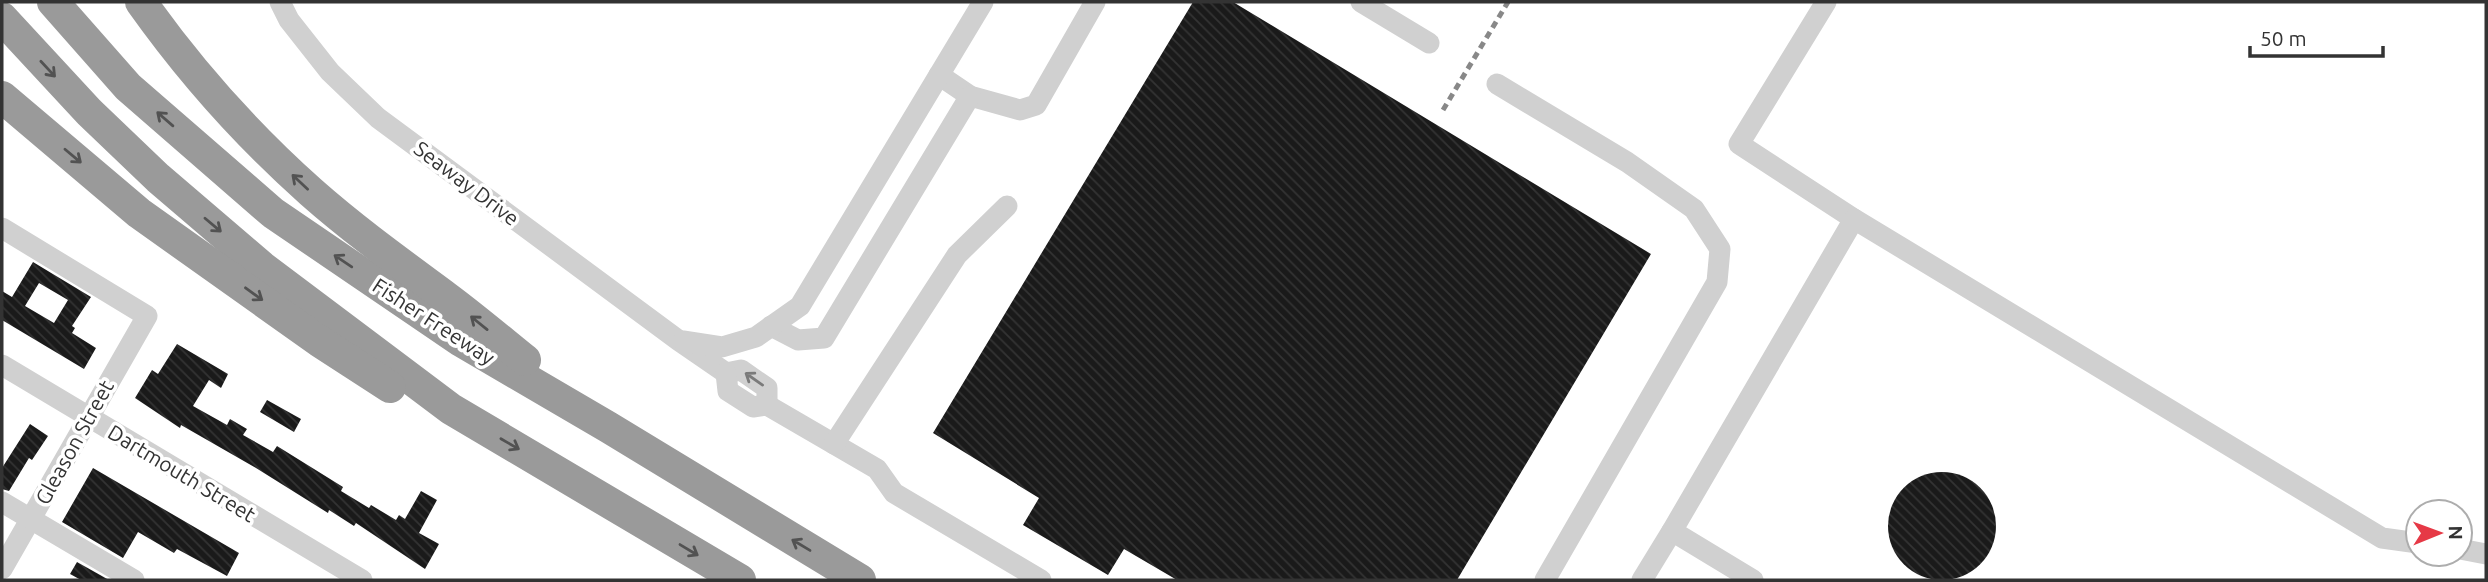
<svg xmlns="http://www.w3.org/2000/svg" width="2488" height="582" font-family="Ubuntu,sans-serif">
  <defs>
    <pattern id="building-back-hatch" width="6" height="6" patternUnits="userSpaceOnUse" patternTransform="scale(1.75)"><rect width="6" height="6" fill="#1a1a1a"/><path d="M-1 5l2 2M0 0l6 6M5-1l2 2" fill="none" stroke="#333"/></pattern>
  </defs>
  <rect width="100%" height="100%" fill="#fff"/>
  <g fill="url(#building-back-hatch)" fill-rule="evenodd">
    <polygon points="1193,2 1233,2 1651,254 1457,580 1177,580 1124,549 1108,575 1023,525 1039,498 933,433"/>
    <path d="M 33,262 L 91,297 L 72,326 L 75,328 L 72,333 L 96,348 L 84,369 L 2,320 L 2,291 L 12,297 ZM 39,283 L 68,300 L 54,323 L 25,306 Z"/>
    <polygon points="177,344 228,374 221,388 209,380 193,406 227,425 230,419 247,429 243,435 273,452 277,446 343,487 341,491 369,508 371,505 396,520 399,515 405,519 421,491 437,500 419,533 439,544 425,569 356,523 354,526 329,510 328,513 256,468 181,425 180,428 135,398 152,370 158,374"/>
    <polygon points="267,400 301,419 294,432 260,412"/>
    <polygon points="30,424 48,436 32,460 29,458 9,491 2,489 2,468"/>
    <polygon points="93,468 239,553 227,576 177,549 174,553 138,532 123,558 62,522"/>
    <circle cx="1942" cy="526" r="54"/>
    <polygon points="77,562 109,580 81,580 70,574"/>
  </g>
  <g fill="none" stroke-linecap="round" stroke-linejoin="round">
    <g stroke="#d0d0d0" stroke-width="21">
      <polyline points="280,2 289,20 330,72 378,118 678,340 726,373 741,370 767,388 767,405"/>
      <polyline points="1361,2 1429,43"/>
      <polyline points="1826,2 1739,144 1854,219 2382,538 2418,543"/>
      <polyline points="939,75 970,96 1020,110 1036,105 1095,2"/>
      <polyline points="1497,84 1627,162 1694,209 1720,249 1717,282 1545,580"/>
      <polyline points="2,228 147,316 2,569"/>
      <polyline points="771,326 798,340 824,338 970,96"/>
      <polyline points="683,341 722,347 756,337 800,306 983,2"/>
      <polyline points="2,365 362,580"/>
      <polyline points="726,373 728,391 753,407 767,405 877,469 894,493 1041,580"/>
      <polyline points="834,444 957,255 1007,206"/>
      <polyline points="2,502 134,580"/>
      <polyline points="2460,549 2486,554"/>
      <polyline points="1642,580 1672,531"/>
      <polyline points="1753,580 1672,531 1854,219"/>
    </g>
    <g stroke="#9a9a9a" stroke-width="32">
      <polyline points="53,2 128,87 273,213 461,341 608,427 860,580"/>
      <path d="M 141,2 C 190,71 248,136 311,192 C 354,230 400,263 446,297 C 473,317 499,339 525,360"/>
      <polyline points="2,18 89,112 158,178 262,267 451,409 740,580"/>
      <polyline points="2,97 139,213 319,341 390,387"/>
    </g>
    <polyline stroke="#888" stroke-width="5" stroke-dasharray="7 5" stroke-linecap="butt" points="1443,110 1508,2"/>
  </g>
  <defs><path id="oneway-shaft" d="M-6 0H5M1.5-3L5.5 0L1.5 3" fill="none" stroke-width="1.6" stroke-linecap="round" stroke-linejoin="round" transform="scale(1.75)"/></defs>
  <g stroke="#525252">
    <use href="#oneway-shaft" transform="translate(48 69) rotate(47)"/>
    <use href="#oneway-shaft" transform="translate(165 119) rotate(-139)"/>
    <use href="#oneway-shaft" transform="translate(73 156) rotate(40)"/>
    <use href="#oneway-shaft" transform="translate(300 182) rotate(-137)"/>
    <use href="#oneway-shaft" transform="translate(213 225) rotate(40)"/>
    <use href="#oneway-shaft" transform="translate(343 261) rotate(-146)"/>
    <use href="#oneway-shaft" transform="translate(254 294) rotate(36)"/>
    <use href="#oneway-shaft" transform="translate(479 323) rotate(-141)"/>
    <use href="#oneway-shaft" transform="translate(510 444) rotate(30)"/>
    <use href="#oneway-shaft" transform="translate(801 545) rotate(-149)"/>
    <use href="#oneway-shaft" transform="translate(689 550) rotate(31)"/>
  </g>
  <use stroke="#7a7a7a" href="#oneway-shaft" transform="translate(754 379) rotate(-145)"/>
  <g text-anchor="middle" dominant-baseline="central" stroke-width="7" stroke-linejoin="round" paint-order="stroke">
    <g font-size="21" fill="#333" stroke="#fff">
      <text transform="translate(467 183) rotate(37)">Seaway Drive</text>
      <text transform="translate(434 321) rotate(33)">Fisher Freeway</text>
      <text transform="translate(74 442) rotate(-61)">Gleason Street</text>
      <text transform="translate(182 473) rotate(31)">Dartmouth Street</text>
    </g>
  </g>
  <rect width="2488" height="582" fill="none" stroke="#333333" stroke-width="7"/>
  <g transform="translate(2439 533) rotate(89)"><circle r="33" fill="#ffffff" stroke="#adadad" stroke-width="2"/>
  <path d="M0-5L12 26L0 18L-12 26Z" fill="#e63946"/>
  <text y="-10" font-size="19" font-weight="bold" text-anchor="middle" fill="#333333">N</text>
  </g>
  <path d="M2250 46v10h133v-10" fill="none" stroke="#333333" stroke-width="3.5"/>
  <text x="2260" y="46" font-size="21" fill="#333333" stroke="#ffffff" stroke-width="5" paint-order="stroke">50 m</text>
</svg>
